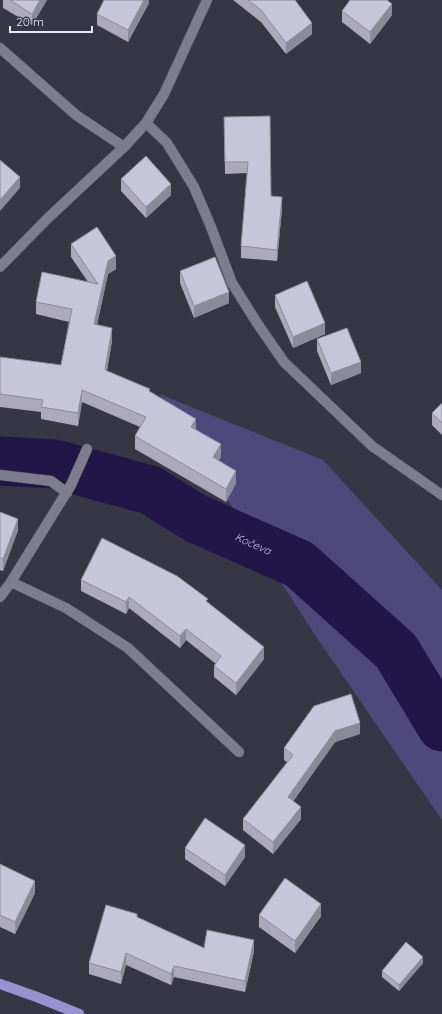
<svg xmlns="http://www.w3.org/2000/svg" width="442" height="1014" font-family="Quicksand,sans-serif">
  <rect width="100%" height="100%" fill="#373645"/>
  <polygon fill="#4f487b" points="159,394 323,460 442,590 442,820 319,641"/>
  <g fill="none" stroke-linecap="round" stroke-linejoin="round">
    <path stroke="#211647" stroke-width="49" id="s1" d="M 0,461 L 54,464 L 150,490 L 195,518 L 299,564 L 396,651 L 442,727"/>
    <g stroke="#53525f" stroke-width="11">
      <g id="minor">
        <polyline points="0,48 76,115 124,147"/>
        <polyline points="146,123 167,143 194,187 211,227 232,283 257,323 284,362 372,446 442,495"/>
        <polyline points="0,267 48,218 124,147 146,123 164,94 207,0"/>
        <polyline points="0,475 51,481 67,493"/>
        <polyline points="11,582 66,608 128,648 239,752"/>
        <polyline points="0,597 11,582 71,485 87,449"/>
      </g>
    </g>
    <g stroke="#53525f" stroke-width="11">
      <polyline id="major" points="0,984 37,997 79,1014"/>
    </g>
    <use href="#minor" stroke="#7e7d8e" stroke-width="10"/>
    <use href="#major" stroke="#9991d1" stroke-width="10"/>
  </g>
  <g fill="#aba9bb">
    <polygon points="3,0 47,0 32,25 3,8"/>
    <polygon points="149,0 149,3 128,42 97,25 97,14"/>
    <polygon points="233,0 295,0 312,34 286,54 261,22"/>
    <polygon points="342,11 392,15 370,44 342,22"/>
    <polygon points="224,117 271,196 282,209 277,261 241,258 241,246 247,173 225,174"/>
    <polygon points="121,179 171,195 146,218 121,191"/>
    <polygon points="71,244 116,269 108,274 97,325 112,341 107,371 150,392 196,430 221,457 219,460 236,483 226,502 135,449 135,436 140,427 82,402 78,426 41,419 41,412 0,407 0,357 61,365 69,322 36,314 36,302 88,282 71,257"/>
    <polygon points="180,271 229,303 194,318 180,283"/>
    <polygon points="275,295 325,334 293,348 275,307"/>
    <polygon points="317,339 361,373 331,385 317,351"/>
    <polygon points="442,403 442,435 432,425 432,413"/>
    <polygon points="0,512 18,530 3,571 0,570"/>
    <polygon points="81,580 208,603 264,659 236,695 214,677 214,666 216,664 186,640 180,648 129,608 126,614 81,591"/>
    <polygon points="360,734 335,742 293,801 301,819 273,854 243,830 243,819 287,762 284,760 284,748"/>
    <polygon points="185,848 245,857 225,886 185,859"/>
    <polygon points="0,864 35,893 15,934 0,927"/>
    <polygon points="259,915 321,916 295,953 259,927"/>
    <polygon points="137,917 204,948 254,951 245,992 174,977 171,985 126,965 121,984 89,974 89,963"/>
    <polygon points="423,963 399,991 382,977 382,971"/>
  </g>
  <g fill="#8b8a98">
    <polygon points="40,0 47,0 32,25 32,14"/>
    <polygon points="144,0 149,0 149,3 128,42 128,30"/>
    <polygon points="392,4 392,15 370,44 370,32"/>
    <polygon points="312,23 312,34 286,54 286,43"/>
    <polygon points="20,177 20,188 0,211 0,200"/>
    <polygon points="171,184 171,195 146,218 146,207"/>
    <polygon points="282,197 282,209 277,261 277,250"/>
    <polygon points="116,256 116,269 108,274 94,337 94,324 108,261"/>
    <polygon points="229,292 229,303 194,318 194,306"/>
    <polygon points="325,323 325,334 293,348 293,337"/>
    <polygon points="112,328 112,341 105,382 105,370"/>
    <polygon points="361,362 361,373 331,385 331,373"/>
    <polygon points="82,390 82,402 78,426 78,413"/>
    <polygon points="196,419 196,432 191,427"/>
    <polygon points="221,444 221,457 213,470 213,457"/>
    <polygon points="236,471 236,483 226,502 226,489"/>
    <polygon points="18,519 18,530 3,571 3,559"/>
    <polygon points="129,597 129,608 126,614 126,602"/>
    <polygon points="186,629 186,640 180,648 180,636"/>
    <polygon points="264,647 264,659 236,695 236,683"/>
    <polygon points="360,723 360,734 335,742 288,809 288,797 335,731"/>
    <polygon points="301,807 301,819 273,854 273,842"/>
    <polygon points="245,845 245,857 225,886 225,875"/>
    <polygon points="35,881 35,893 15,934 15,922"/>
    <polygon points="321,904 321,916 295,953 295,941"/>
    <polygon points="254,940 254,951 245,992 245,981"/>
    <polygon points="126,953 126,965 121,984 121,972"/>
    <polygon points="423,957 423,963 399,991 399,985"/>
    <polygon points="174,966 174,977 171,985 171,974"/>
  </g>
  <g fill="#c7c5d9" stroke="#8b8a98">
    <polygon points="10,0 40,0 32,14"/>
    <polygon points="104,0 144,0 128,30 97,14"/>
    <polygon points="248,0 295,0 312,23 286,43 261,10"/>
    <polygon points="350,0 387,0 392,4 370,32 342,11"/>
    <polygon points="270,116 271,196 282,197 277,250 241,246 248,162 225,162 224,117"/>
    <polygon points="146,156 171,184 146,207 121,179"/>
    <polygon points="0,160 20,177 0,200"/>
    <polygon points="97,227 116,256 108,261 94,324 112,328 105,370 150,389 149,391 196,419 191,427 221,444 213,457 236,471 226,489 135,436 146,417 82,390 78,413 41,407 43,400 0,394 0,357 61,365 72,309 36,302 42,272 98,284 71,244"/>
    <polygon points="215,257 229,292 194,306 180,271"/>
    <polygon points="307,281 325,323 293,337 275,295"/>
    <polygon points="347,328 361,362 331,373 317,339"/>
    <polygon points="442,403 442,423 432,413"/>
    <polygon points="0,512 18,519 3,559 0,558"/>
    <polygon points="102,538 177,576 208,599 206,601 264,647 236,683 214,666 221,656 186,629 180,636 129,597 126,602 81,580"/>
    <polygon points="351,694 360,723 335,731 288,797 301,807 273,842 243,819 293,755 284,748 314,706"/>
    <polygon points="205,818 245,845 225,875 185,848"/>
    <polygon points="0,864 35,881 15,922 0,915"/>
    <polygon points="285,878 321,904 295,941 259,915"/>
    <polygon points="106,905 137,914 137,917 204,948 207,930 254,940 245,981 174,966 171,974 126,953 121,972 89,963"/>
    <polygon points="406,942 423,957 399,985 382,971"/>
  </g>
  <g text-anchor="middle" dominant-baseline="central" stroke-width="4" stroke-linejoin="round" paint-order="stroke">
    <g font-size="11" font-style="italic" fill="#c8c4f6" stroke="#373645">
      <text stroke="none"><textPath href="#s1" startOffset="270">Kočeva</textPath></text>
    </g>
  </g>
  <path d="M10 26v6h82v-6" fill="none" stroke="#e9e8f2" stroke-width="2"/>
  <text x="16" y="26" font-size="12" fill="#e9e8f2" stroke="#373645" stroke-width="3" paint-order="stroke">20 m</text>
</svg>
